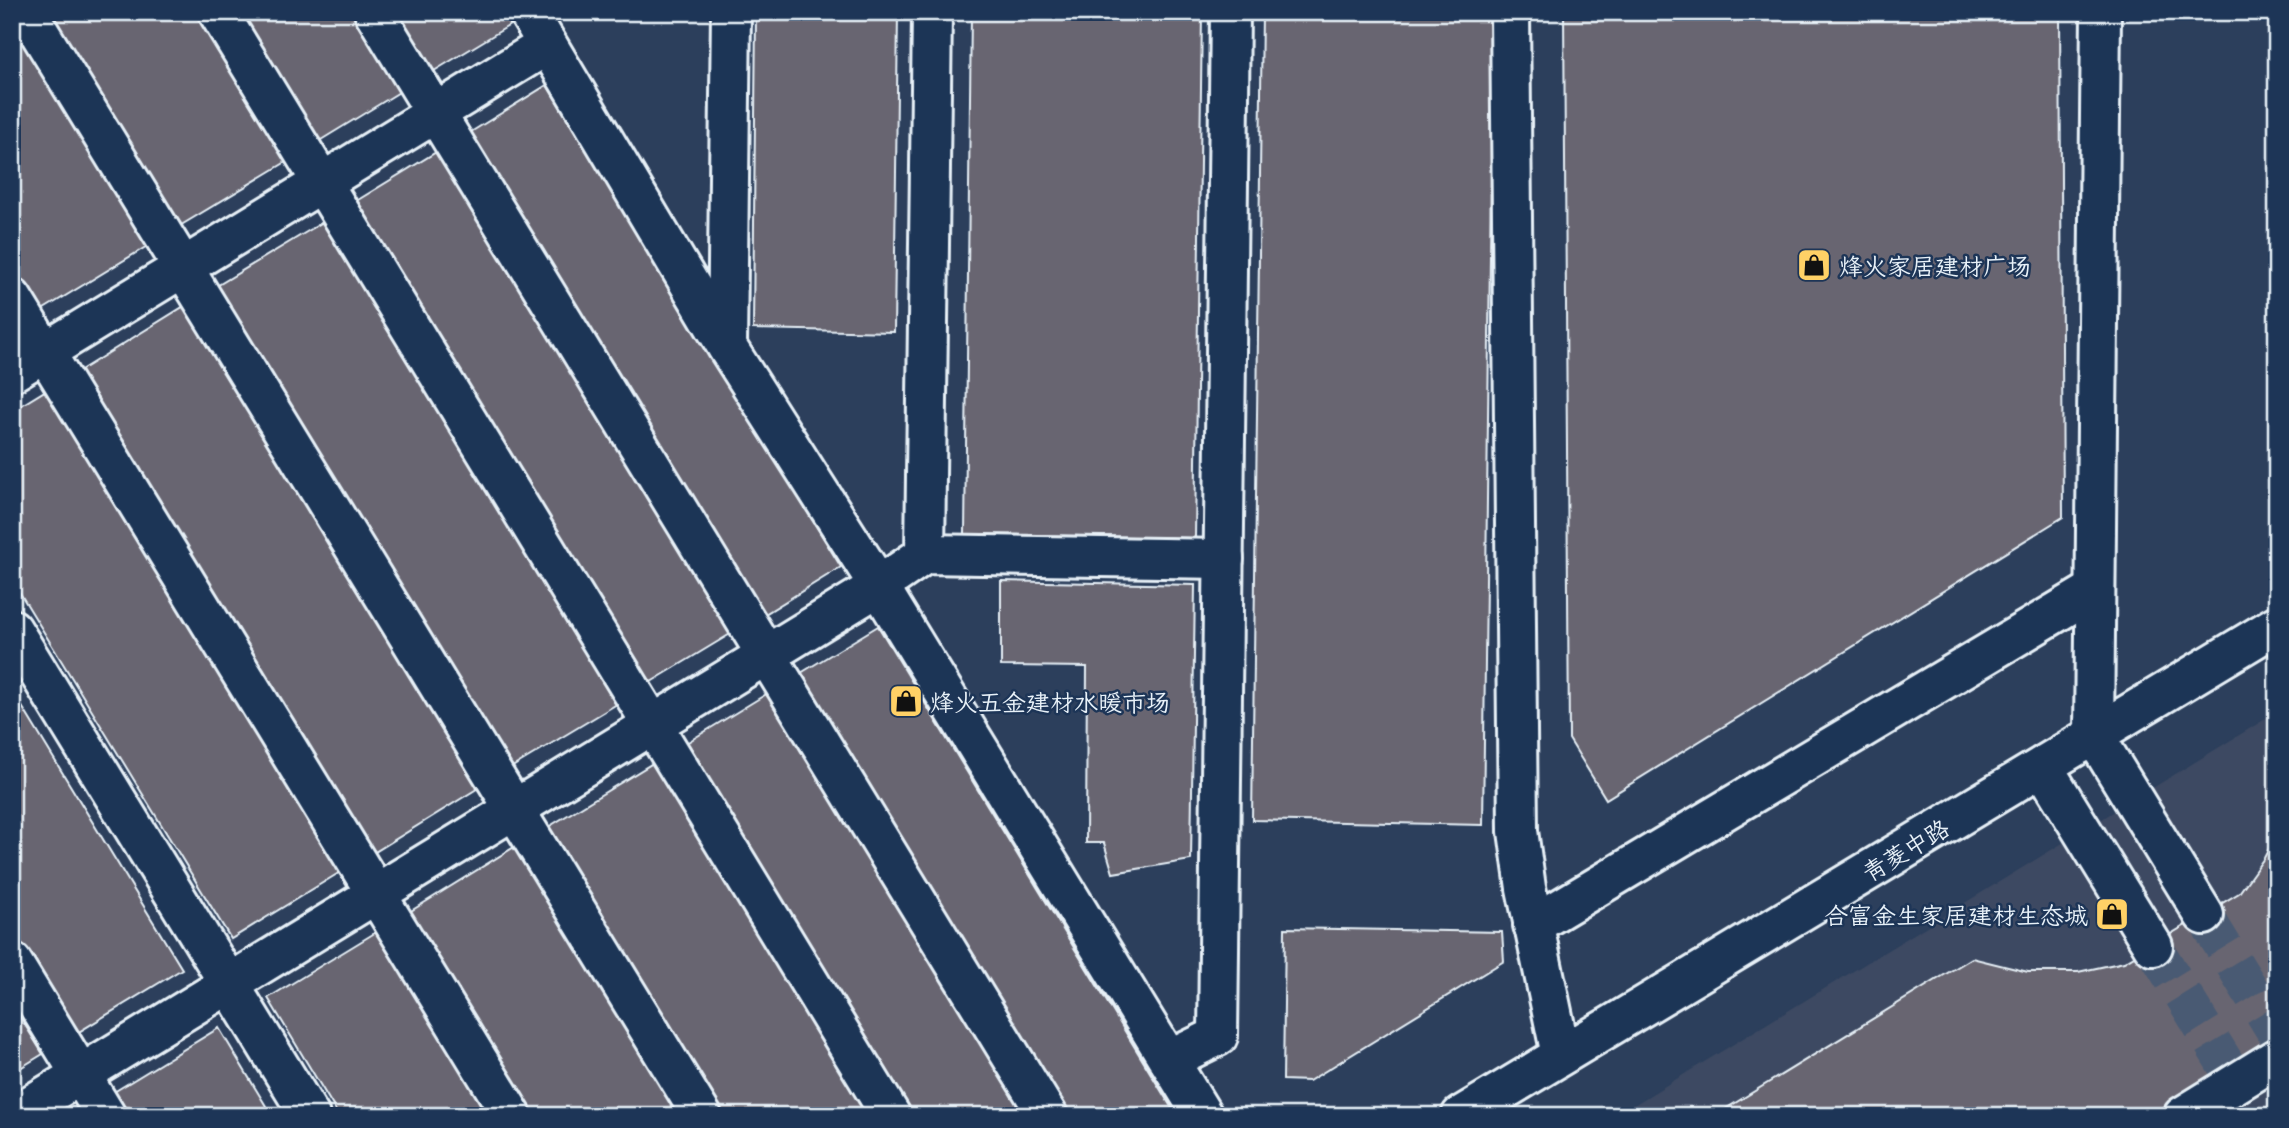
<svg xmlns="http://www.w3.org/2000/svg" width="2289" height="1128" font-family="'Playpen Sans','LXGW WenKai TC',sans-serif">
  <rect width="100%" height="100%" fill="#2c3f5c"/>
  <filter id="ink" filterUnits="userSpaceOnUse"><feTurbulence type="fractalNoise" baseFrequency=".0143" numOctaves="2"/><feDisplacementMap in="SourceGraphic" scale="14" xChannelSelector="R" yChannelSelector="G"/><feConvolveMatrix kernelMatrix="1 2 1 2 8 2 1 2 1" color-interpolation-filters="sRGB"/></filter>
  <g filter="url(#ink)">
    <polygon fill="#3e4a62" points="2277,712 2277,1116 1616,1116"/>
    <g fill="#676571" stroke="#e8f1f8" stroke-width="2">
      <polygon points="47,12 195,12 286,162 178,227"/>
      <polygon points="235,12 353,12 401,91 316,143"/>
      <polygon points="391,12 502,12 510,25 429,74"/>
      <polygon points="756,12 898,12 894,332 753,329"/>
      <polygon points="971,12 1202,12 1195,538 965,534"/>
      <polygon points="1262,12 1493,12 1483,825 1252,820"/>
      <polygon points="1564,12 2060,12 2063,517 1606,799 1569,739"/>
      <polygon points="12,20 149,245 39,312 12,268"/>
      <polygon points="547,85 841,567 760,617 466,135"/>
      <polygon points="438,151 732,633 646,685 353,203"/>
      <polygon points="323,222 617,704 509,769 215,287"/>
      <polygon points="186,305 480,787 370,855 76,373"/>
      <polygon points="48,389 342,871 231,939 12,580 12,411"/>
      <polygon points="1001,581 1195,585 1191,860 1113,873 1104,843 1086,843 1087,667 1001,666"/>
      <polygon points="878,626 1176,1115 1064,1116 796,676"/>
      <polygon points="12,690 182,969 72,1036 12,937"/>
      <polygon points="768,693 1027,1116 909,1116 683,745"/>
      <polygon points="653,763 868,1116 721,1116 545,829"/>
      <polygon points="2277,833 2277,1039 2150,1116 1714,1116 1972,958 2028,972 2078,972 2124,962 2239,893 2264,858"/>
      <polygon points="516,846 681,1116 529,1116 406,914"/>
      <polygon points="1285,928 1502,932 1504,961 1309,1081 1283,1080"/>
      <polygon points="378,931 491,1116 339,1116 268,998"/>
      <polygon points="12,1004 43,1054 12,1073"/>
      <polygon points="219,1028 272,1116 121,1116 109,1095"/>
    </g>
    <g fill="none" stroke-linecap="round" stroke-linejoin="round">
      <g stroke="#485a73" stroke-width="38" stroke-dasharray="38 19" stroke-linecap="butt">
        <polyline points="2204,915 2277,1034"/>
        <polyline points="2153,946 2228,1068"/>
      </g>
      <g stroke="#e8f1f8" stroke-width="44">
        <g id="minor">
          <polyline points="27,12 702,1116"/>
          <polyline points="218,12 891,1116"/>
          <polyline points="374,12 1048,1116"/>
          <polyline points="528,12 727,347 879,586 1203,1116"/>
          <polyline points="1510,12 1518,831 1526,888 1561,1055"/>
          <polyline points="2101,12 2094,735 2204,915"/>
          <polyline points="12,298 512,1116"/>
          <polyline points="727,346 731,12"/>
          <polyline points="12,372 547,45"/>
          <polyline points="925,554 932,12"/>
          <polyline points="12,629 310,1116"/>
          <polyline points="2043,767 2153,946"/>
          <polyline points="1533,925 2094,590"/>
          <polyline points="12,962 106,1116"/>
          <polyline points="1169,1060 1218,1036 1230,12"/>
          <polyline points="13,1116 879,586 925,554 1224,559"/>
          <polyline points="1461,1116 2277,625"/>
          <polyline points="2183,1116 2277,1058"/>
        </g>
      </g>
      <use href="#minor" stroke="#1d3557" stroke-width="38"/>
    </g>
  </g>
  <defs>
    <g id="shop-square" transform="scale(1.75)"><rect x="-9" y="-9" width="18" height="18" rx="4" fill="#ffd166" stroke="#1d3557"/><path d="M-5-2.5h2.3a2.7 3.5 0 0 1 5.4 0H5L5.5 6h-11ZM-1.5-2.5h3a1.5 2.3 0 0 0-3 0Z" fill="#111"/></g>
  </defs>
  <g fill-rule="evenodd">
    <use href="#shop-square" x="1814" y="265"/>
    <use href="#shop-square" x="906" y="701"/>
    <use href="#shop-square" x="2112" y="914"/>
  </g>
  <g text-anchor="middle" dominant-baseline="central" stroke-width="5" stroke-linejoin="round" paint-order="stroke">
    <g font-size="24" fill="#e8f1f8" stroke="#1d3557" text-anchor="start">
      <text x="1839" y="265">烽火家居建材广场</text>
      <text x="930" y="701">烽火五金建材水暖市场</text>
      <text x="2088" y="914" text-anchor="end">合富金生家居建材生态城</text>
    </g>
    <g font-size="24" fill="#e8f1f8" stroke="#1d3557">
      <text transform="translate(1905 849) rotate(-31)">青菱中路</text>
    </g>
  </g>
  <rect width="2289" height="1128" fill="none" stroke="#1d3557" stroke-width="42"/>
  <rect x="21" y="21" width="2247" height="1086" fill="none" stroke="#e8f1f8" stroke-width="2.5" filter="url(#ink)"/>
</svg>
